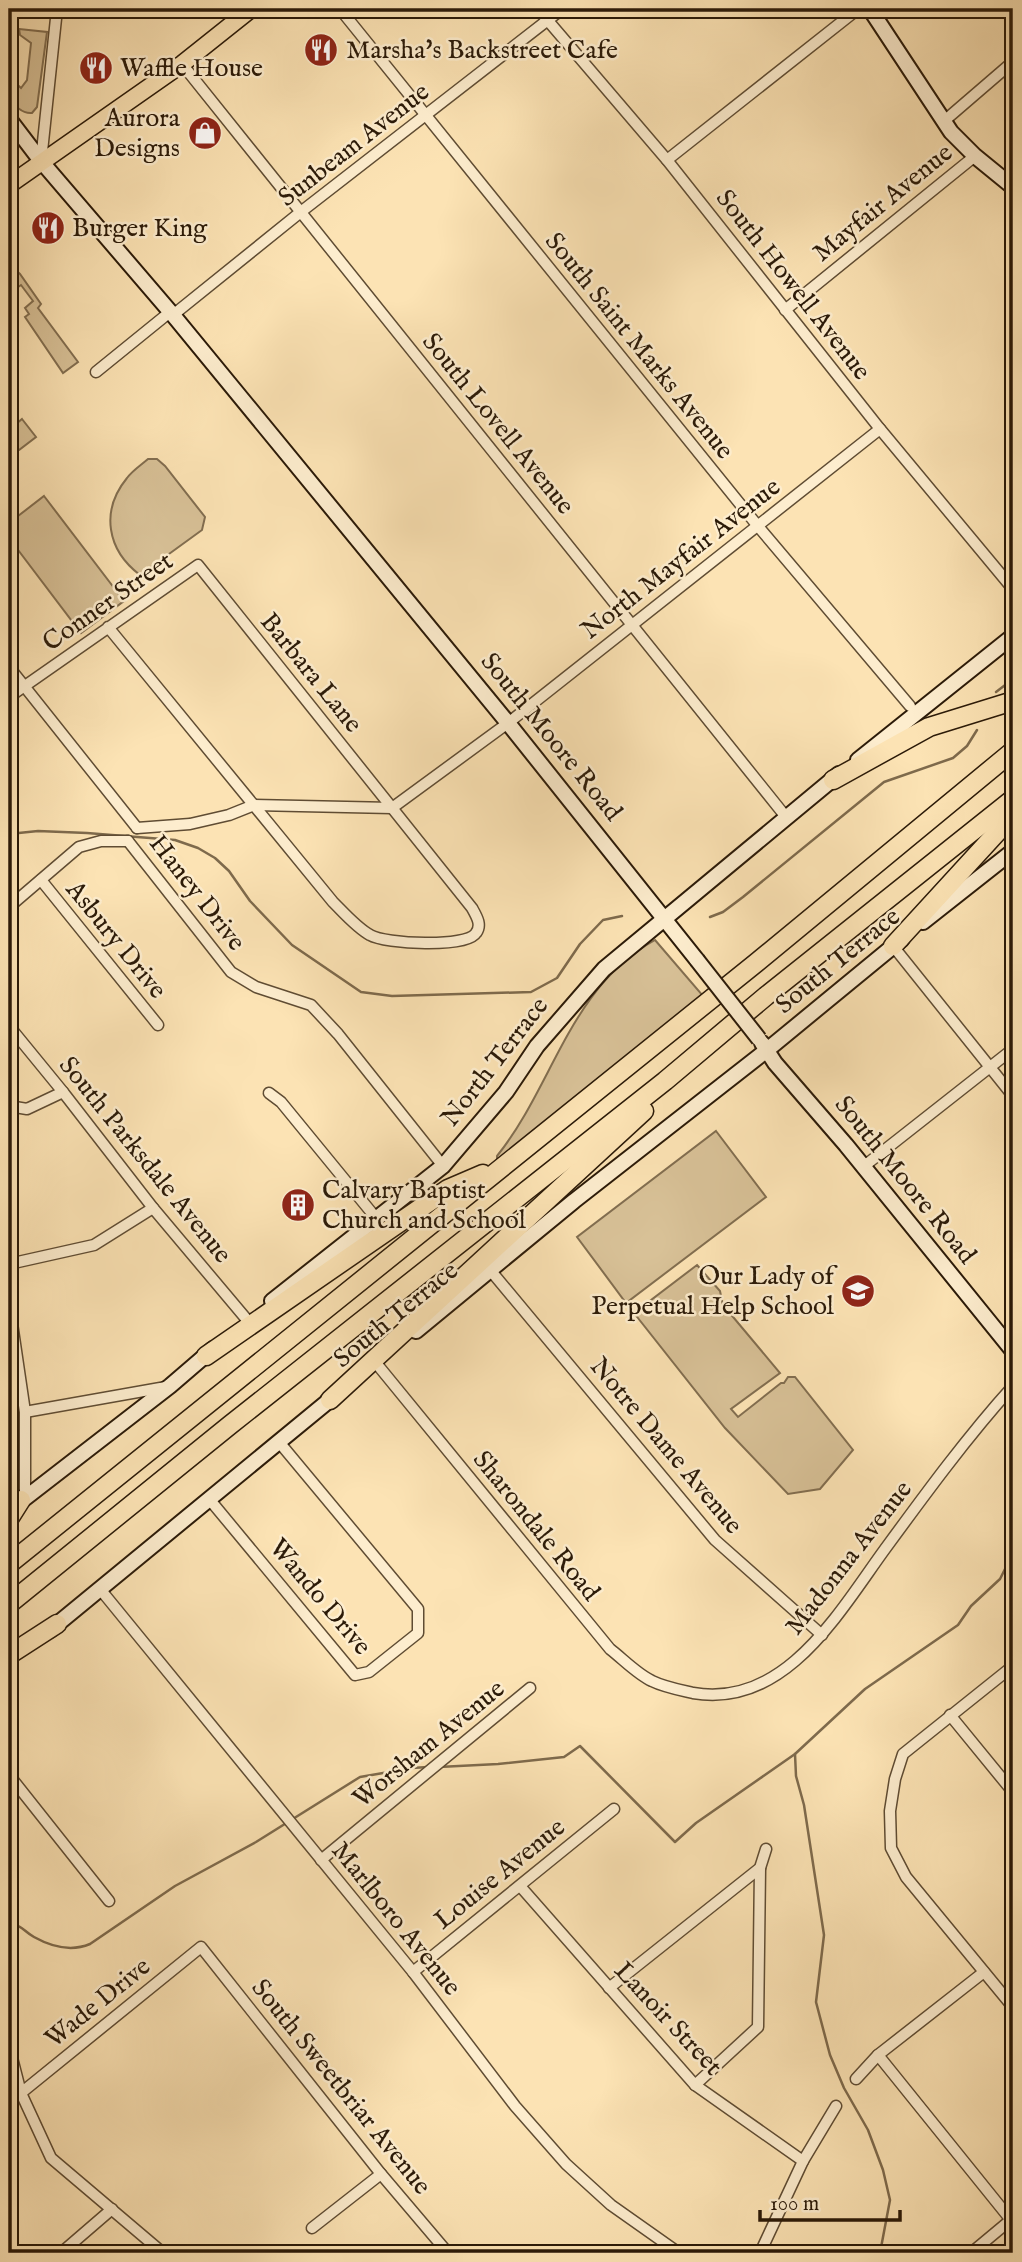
<svg xmlns="http://www.w3.org/2000/svg" width="1022" height="2262" font-family="'IM FELL English',serif">
  <rect width="100%" height="100%" fill="#fce3b4"/>
  <filter id="stains"><feTurbulence type="fractalNoise" baseFrequency=".00286" numOctaves="4"/><feColorMatrix values="0 0 0 0 .2 0 0 0 0 .09 0 0 0 0 .02 0 0 0 .5 -.17"/></filter>
  <radialGradient id="worn" r=".72"><stop offset=".6" stop-color="#630" stop-opacity="0"/><stop offset="1" stop-color="#630" stop-opacity=".3"/></radialGradient>
  <g fill="#d8c197" stroke="#826e50" stroke-width="2">
    <path d="M 19,29 L 47,32 L 37,107 L 32,113 C 23,114 12,105 9,96 C 7,91 9,82 9,77 L 21,88 L 27,80 L 31,43 L 20,35 Z"/>
    <polygon points="9,264 20,274 41,304 38,308 78,362 63,373 25,317 29,314 25,308 33,301 21,285 11,292 9,289"/>
    <polygon points="22,419 36,437 19,450 11,452 9,450 9,430"/>
    <path d="M 148,459 L 157,459 L 165,466 L 205,517 L 202,530 L 140,575 C 107,550 100,511 127,478 C 132,471 141,465 148,459 Z"/>
    <polygon points="44,496 124,601 81,633 9,538 9,523"/>
    <path d="M 655,940 L 704,997 L 497,1161 L 497,1156 C 554,1085 569,988 655,940 Z"/>
    <polygon points="716,1131 766,1197 626,1303 577,1237"/>
    <polygon points="697,1265 720,1291 723,1305 780,1373 731,1409 738,1417 781,1383 784,1383 788,1377 795,1377 853,1450 820,1489 788,1494 725,1428 634,1313"/>
  </g>
  <g fill="none" stroke-linecap="round" stroke-linejoin="round">
    <g stroke="#7e6a4c" stroke-width="2.5">
      <polyline points="996,692 1013,679"/>
      <polyline points="9,834 38,831 87,833 175,840 198,848 215,858 229,871 250,901 292,945 361,992 392,996 531,992 557,978 580,944 603,920 622,916"/>
      <polyline points="710,917 723,912 743,897 884,782 953,758 967,746 977,730"/>
      <polyline points="795,1754 796,1776 804,1805 824,1935 816,2002 830,2055 844,2088 868,2130 883,2170 890,2200 880,2253"/>
      <polyline points="439,1767 498,1764 564,1757 580,1746 675,1842 696,1823 795,1754 865,1689 958,1625 971,1606 1000,1579 1013,1553"/>
      <path d="M 9,1924 C 24,1926 22,1930 34,1937 C 52,1947 71,1952 90,1944 L 175,1886 L 256,1842 L 360,1777 L 412,1768 L 428,1767"/>
    </g>
    <g stroke="#5f4c33" stroke-width="13">
      <g id="street">
        <polyline points="340,9 757,525 910,706"/>
        <polyline points="538,9 667,160 880,429 1013,589"/>
        <polyline points="182,64 782,812"/>
        <polyline points="943,122 1008,66"/>
        <polyline points="667,160 858,9"/>
        <polyline points="41,161 57,9"/>
        <polyline points="785,310 975,156"/>
        <polyline points="173,315 302,211 562,9"/>
        <polyline points="96,372 170,312"/>
        <polyline points="9,667 137,828"/>
        <path d="M 9,697 L 198,565 L 472,908 C 477,917 482,925 476,933 C 467,948 385,944 370,935 C 357,928 344,913 333,902 L 108,627"/>
        <polyline points="137,828 190,824 229,815 254,805 392,808 508,723 880,429"/>
        <polyline points="128,841 231,972 256,987 311,1005 338,1034 443,1166"/>
        <polyline points="41,880 158,1025"/>
        <polyline points="9,907 79,847 101,841 128,841"/>
        <polyline points="893,946 1013,1096"/>
        <polyline points="9,1026 63,1092 153,1208 248,1321"/>
        <polyline points="269,1093 281,1102 376,1218"/>
        <polyline points="9,1106 27,1109 63,1092"/>
        <polyline points="863,1167 1013,1049"/>
        <polyline points="9,1264 94,1245 153,1208"/>
        <polyline points="491,1271 715,1540 822,1635"/>
        <polyline points="9,1303 25,1412 25,1498"/>
        <path d="M 376,1363 L 610,1649 C 623,1659 637,1674 652,1681 C 664,1687 680,1690 693,1693 C 785,1709 839,1612 885,1549 C 926,1493 967,1437 1013,1386"/>
        <polyline points="25,1412 166,1387"/>
        <polyline points="210,1500 355,1675 369,1672 418,1633 418,1609 279,1442"/>
        <polyline points="100,1589 413,1972 515,2106 566,2164 611,2205 679,2253"/>
        <polyline points="1013,1666 903,1754 895,1779 890,1811 891,1848 906,1877 1013,2007"/>
        <polyline points="950,1715 1013,1792"/>
        <polyline points="9,1775 109,1901"/>
        <polyline points="321,1860 530,1688"/>
        <polyline points="520,1886 695,2085 803,2161"/>
        <polyline points="413,1972 614,1809"/>
        <polyline points="609,1988 760,1868 766,1849"/>
        <polyline points="9,2046 21,2093 51,2158 163,2253"/>
        <polyline points="878,2055 1011,2220"/>
        <polyline points="856,2079 878,2055 984,1972"/>
        <polyline points="695,2085 758,2027 760,1868"/>
        <polyline points="21,2093 201,1947 381,2174 448,2253"/>
        <polyline points="312,2228 381,2174"/>
        <polyline points="61,2253 112,2209"/>
        <polyline points="760,2253 803,2161 836,2106"/>
        <polyline points="971,2253 1013,2218"/>
      </g>
    </g>
    <g stroke="#2b1a08" stroke-width="18">
      <g id="secondary">
        <polyline points="870,9 951,132 975,156 1013,187"/>
        <polyline points="9,119 41,161 173,315 508,723 697,960"/>
        <polyline points="858,760 1013,636"/>
        <polyline points="923,922 1013,851"/>
        <polyline points="762,1043 775,1063 846,1145 1013,1351"/>
        <polyline points="272,1301 443,1166 506,1092 537,1046 604,969 839,774"/>
        <polyline points="416,1331 574,1201 767,1050 902,939"/>
        <polyline points="15,1506 170,1386 213,1349"/>
        <polyline points="50,1630 337,1394"/>
      </g>
    </g>
    <g stroke="#2b1a08" stroke-width="19">
      <polyline id="primary" points="9,185 182,64 251,9"/>
    </g>
    <g stroke="#2b1a08" stroke-width="21">
      <g id="highway">
        <polyline points="833,780 929,727 1013,701"/>
        <polyline points="893,946 1013,815"/>
        <polyline points="206,1356 448,1189 483,1174"/>
        <polyline points="330,1400 644,1111"/>
        <polyline points="9,1519 21,1500"/>
        <polyline points="9,1564 756,963 1013,751"/>
        <polyline points="9,1604 230,1425 665,1081 766,996 1013,799"/>
        <polyline points="9,1655 57,1624"/>
      </g>
    </g>
    <use href="#street" stroke="#fdedce" stroke-width="10"/>
    <use href="#secondary" stroke="#fdedce" stroke-width="14"/>
    <use href="#primary" stroke="#fce3b4" stroke-width="16"/>
    <use href="#highway" stroke="#fce3b4" stroke-width="18"/>
    <g stroke="#2b1a08" stroke-width="18" stroke-linecap="butt">
      <polyline id="secondary-bridge" points="697,960 759,1039"/>
    </g>
    <use href="#secondary-bridge" stroke="#fdedce" stroke-width="14"/>
  </g>
  <defs>
    <g id="restaurant-disc" transform="scale(1.75)"><circle r="9.5" fill="#8f2418" stroke="#fdedce"/><path d="M-5-6h1v4h1v-4h1v4h1v-4h1v5L-1.5 .5V6h-2V.5L-5-1ZM5-6V6H3V1.5H1.5Q1.5-4 5-6Z" fill="#fff"/></g>
    <g id="shop-disc" transform="scale(1.75)"><circle r="9.5" fill="#8f2418" stroke="#fdedce"/><path d="M-5-2.5h2.3a2.7 3.5 0 0 1 5.4 0H5L5.5 6h-11ZM-1.5-2.5h3a1.5 2.3 0 0 0-3 0Z" fill="#fff"/></g>
    <g id="building-disc" transform="scale(1.75)"><circle r="9.5" fill="#8f2418" stroke="#fdedce"/><path d="M-4-6H4V6H1V3H-1V6H-4ZM-2.5-4.3h1.7v1.8h-1.7ZM.8-4.3h1.7v1.8H.8ZM-2.5-1h1.7V.8h-1.7ZM.8-1h1.7V.8H.8Z" fill="#fff"/></g>
    <g id="school-disc" transform="scale(1.75)"><circle r="9.5" fill="#8f2418" stroke="#fdedce"/><path d="M0-5L7-2L0 1L-7-2ZM-4 1L0 2.5L4 1V4Q0 6-4 4Z" fill="#fff"/></g>
  </defs>
  <g fill-rule="evenodd">
    <use href="#restaurant-disc" x="321" y="50"/>
    <use href="#restaurant-disc" x="96" y="68"/>
    <use href="#shop-disc" x="205" y="133"/>
    <use href="#restaurant-disc" x="48" y="228"/>
    <use href="#building-disc" x="298" y="1205"/>
    <use href="#school-disc" x="858" y="1291"/>
  </g>
  <g text-anchor="middle" dominant-baseline="central" stroke-width="5" stroke-linejoin="round" paint-order="stroke">
    <g font-size="26" fill="#2b1a08" stroke="#fdedce" text-anchor="start">
      <text x="346" y="50">Marsha's Backstreet Cafe</text>
      <text x="120" y="68">Waffle House</text>
      <text x="180" y="118" text-anchor="end">Aurora<tspan x="180" dy="30">Designs</tspan></text>
      <text x="72" y="228">Burger King</text>
      <text x="322" y="1190">Calvary Baptist<tspan x="322" dy="30">Church and School</tspan></text>
      <text x="834" y="1276" text-anchor="end">Our Lady of<tspan x="834" dy="30">Perpetual Help School</tspan></text>
    </g>
    <g font-size="26" fill="#2b1a08" stroke="#fdedce">
      <text transform="translate(354 145) rotate(-38)">Sunbeam Avenue</text>
      <text transform="translate(883 203) rotate(-39)">Mayfair Avenue</text>
      <text transform="translate(793 285) rotate(52)">South Howell Avenue</text>
      <text transform="translate(639 346) rotate(51)">South Saint Marks Avenue</text>
      <text transform="translate(498 424) rotate(51)">South Lovell Avenue</text>
      <text transform="translate(681 559) rotate(-38)">North Mayfair Avenue</text>
      <text transform="translate(108 602) rotate(-35)">Conner Street</text>
      <text transform="translate(311 673) rotate(51)">Barbara Lane</text>
      <text transform="translate(551 737) rotate(51)">South Moore Road</text>
      <text transform="translate(197 893) rotate(52)">Haney Drive</text>
      <text transform="translate(116 940) rotate(51)">Asbury Drive</text>
      <text transform="translate(838 961) rotate(-39)">South Terrace</text>
      <text transform="translate(495 1062) rotate(-52)">North Terrace</text>
      <text transform="translate(145 1160) rotate(51)">South Parksdale Avenue</text>
      <text transform="translate(905 1180) rotate(51)">South Moore Road</text>
      <text transform="translate(396 1315) rotate(-39)">South Terrace</text>
      <text transform="translate(666 1446) rotate(50)">Notre Dame Avenue</text>
      <text transform="translate(536 1526) rotate(51)">Sharondale Road</text>
      <text transform="translate(849 1558) rotate(-52)">Madonna Avenue</text>
      <text transform="translate(320 1597) rotate(50)">Wando Drive</text>
      <text transform="translate(429 1744) rotate(-39)">Worsham Avenue</text>
      <text transform="translate(500 1874) rotate(-39)">Louise Avenue</text>
      <text transform="translate(396 1919) rotate(51)">Marlboro Avenue</text>
      <text transform="translate(98 2003) rotate(-39)">Wade Drive</text>
      <text transform="translate(668 2019) rotate(47)">Lanoir Street</text>
      <text transform="translate(341 2087) rotate(51)">South Sweetbriar Avenue</text>
    </g>
  </g>
  <rect width="1022" height="2262" fill="none" stroke="#fce3b4" stroke-width="35"/>
  <rect x="10" y="10" width="1001" height="2241" fill="none" stroke="#2b1a08" stroke-width="3.5"/>
  <rect x="18" y="18" width="987" height="2227" fill="none" stroke="#2b1a08" stroke-width="2"/>
  <path d="M760 2210v10h140v-10" fill="none" stroke="#2b1a08" stroke-width="3.5"/>
  <text x="770" y="2210" font-size="21" fill="#2b1a08" stroke="#fdedce" stroke-width="5" paint-order="stroke">100 m</text>
  <rect width="100%" height="100%" filter="url(#stains)"/>
  <rect width="100%" height="100%" fill="url(#worn)"/>
</svg>
